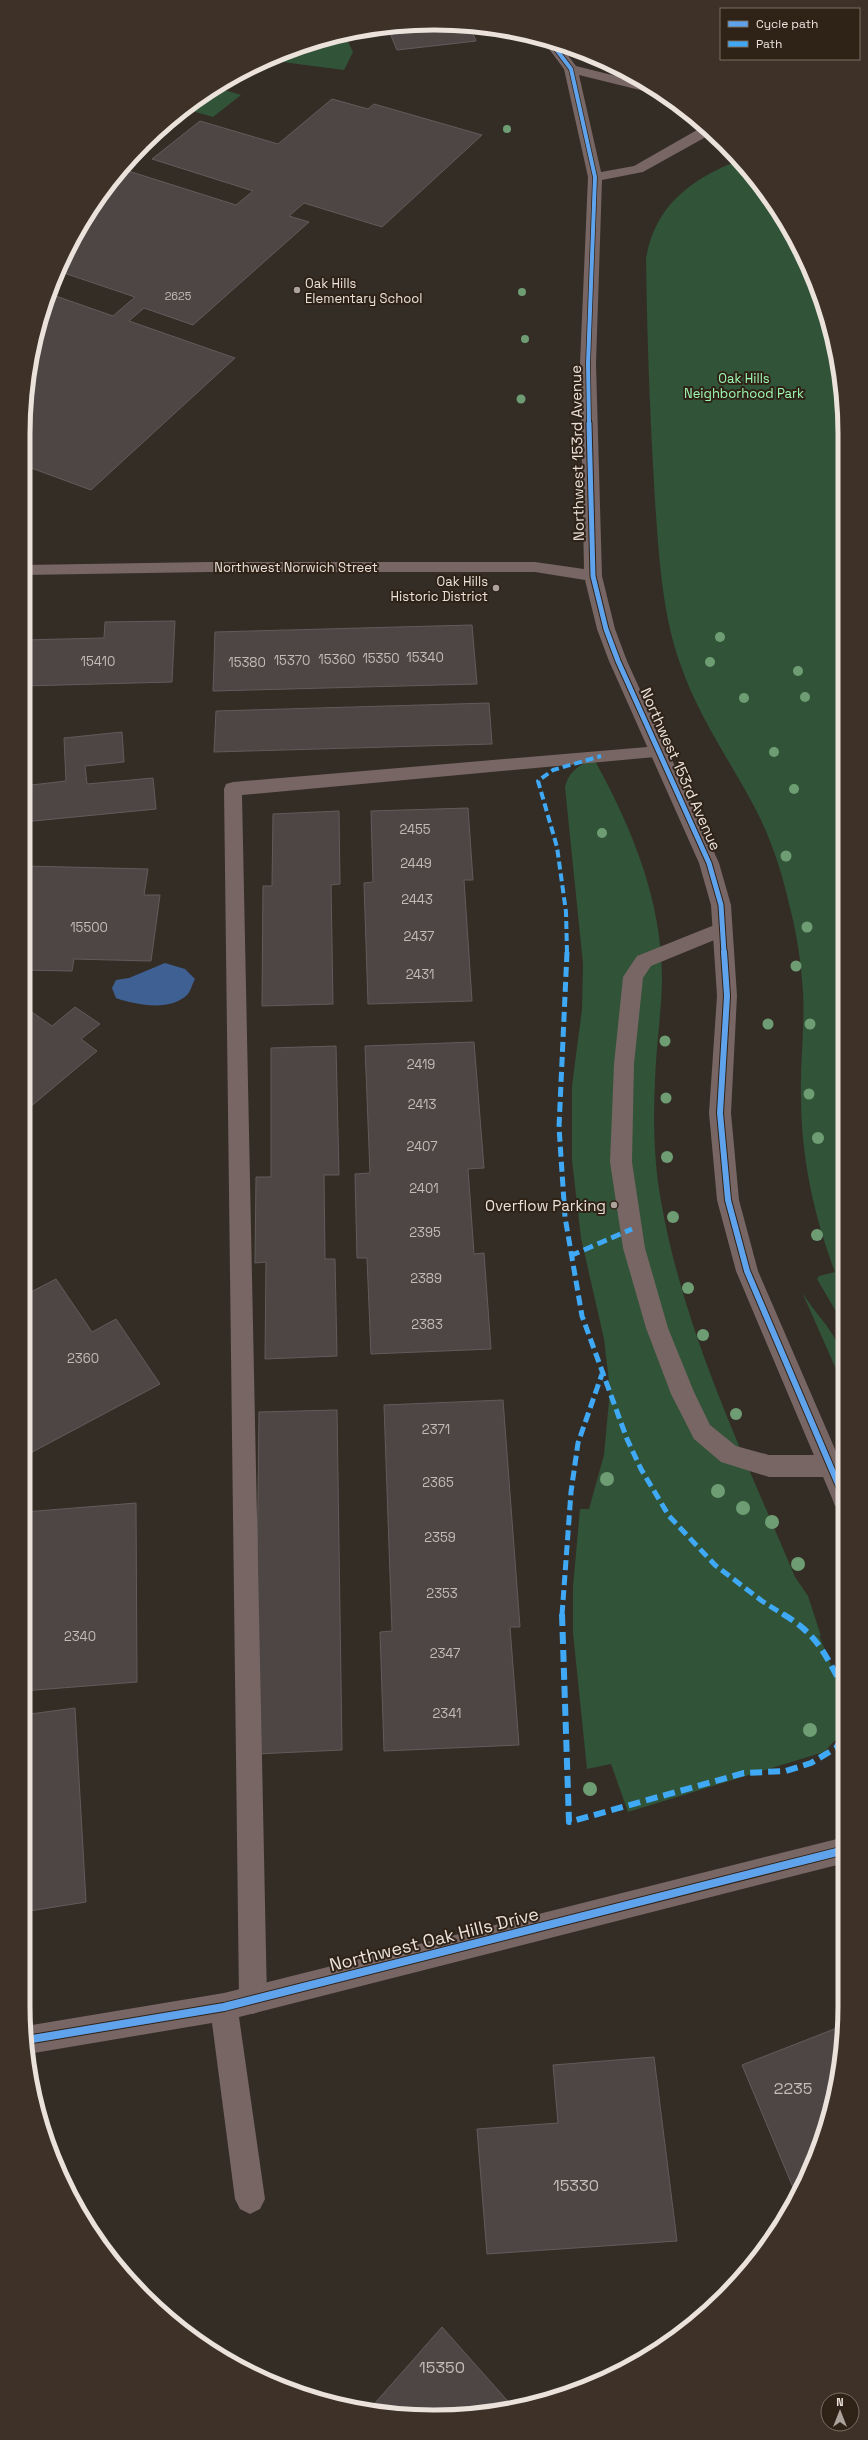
<svg xmlns="http://www.w3.org/2000/svg" width="868" height="2440" font-family="'Space Grotesk',sans-serif">
  <rect width="100%" height="100%" fill="#342d26"/>
  <g fill="#315337">
    <polygon points="345,35 353,52 344,70 267,60 302,45"/>
    <polygon points="215,87 241,95 213,117 185,109"/>
    <path d="M 740,160 L 803,252 L 831,327 L 841,380 L 844,1325 L 817,1279 L 819,1276 L 835,1272 C 814,1216 801,1157 801,1097 C 800,1062 805,1027 803,992 C 801,963 797,933 789,904 C 782,872 771,839 756,810 C 731,762 699,718 681,666 C 662,614 659,556 655,501 C 650,420 647,340 646,259 C 654,206 692,178 740,160 Z"/>
    <path d="M 594,759 C 632,828 663,902 662,983 C 661,1016 656,1048 655,1081 C 653,1121 654,1163 661,1201 C 684,1333 744,1455 795,1577 L 808,1596 L 821,1636 L 819,1635 L 844,1697 L 843,1732 L 824,1752 L 628,1812 L 611,1764 L 587,1769 L 573,1633 L 573,1587 L 580,1509 L 589,1509 L 604,1455 L 610,1390 L 604,1339 L 581,1238 L 572,1160 L 572,1086 L 582,1009 L 583,964 L 565,787 C 569,771 579,765 594,759 Z"/>
    <path d="M 802,1292 C 819,1321 844,1336 844,1374 L 839,1375 L 844,1387 Z"/>
  </g>
  <path fill="#3f6093" d="M 165,963 L 185,969 L 195,979 C 192,984 191,990 188,994 C 171,1012 136,1005 116,998 L 112,988 L 116,980 L 129,978 Z"/>
  <g fill="#4d4645" stroke="#625b5b">
    <polygon points="461,24 469,25 476,41 397,50 387,26"/>
    <polygon points="332,99 368,109 374,104 482,135 382,227 304,203 289,216 309,222 193,325 144,308 129,321 235,358 91,490 23,465 23,434 37,328 50,294 113,316 135,297 58,271 65,252 108,184 122,169 236,205 253,191 152,159 200,121 278,144"/>
    <polygon points="175,621 172,682 23,686 23,640 104,638 105,622"/>
    <polygon points="472,625 477,684 213,691 215,632"/>
    <polygon points="489,703 492,744 214,752 216,711"/>
    <polygon points="122,732 124,762 85,766 87,784 153,778 156,809 23,822 23,786 66,781 64,738"/>
    <polygon points="468,808 473,880 464,880 472,1001 368,1004 364,883 373,882 371,811"/>
    <polygon points="339,811 340,884 331,885 333,1004 262,1006 263,886 272,886 273,814"/>
    <polygon points="25,866 148,869 144,895 160,895 151,961 74,959 72,971 23,970"/>
    <polygon points="23,1006 52,1026 75,1007 100,1024 81,1039 97,1051 23,1113"/>
    <polygon points="474,1042 484,1168 468,1169 474,1254 484,1253 491,1349 371,1354 367,1258 357,1258 355,1174 370,1173 365,1046"/>
    <polygon points="336,1046 339,1175 324,1175 325,1259 335,1259 337,1356 265,1359 266,1262 255,1263 256,1177 271,1177 271,1048"/>
    <polygon points="56,1279 92,1332 116,1319 160,1384 23,1457 23,1296"/>
    <polygon points="503,1400 520,1627 510,1627 519,1745 384,1751 380,1632 392,1631 384,1405"/>
    <polygon points="337,1410 342,1750 255,1754 259,1412"/>
    <polygon points="136,1503 137,1682 23,1691 25,1512"/>
    <polygon points="75,1708 86,1902 23,1912 23,1715"/>
    <polygon points="842,2026 831,2112 797,2197 742,2065"/>
    <polygon points="654,2057 677,2241 487,2254 477,2129 558,2123 553,2065"/>
    <polygon points="442,2327 513,2407 461,2416 381,2414 368,2411"/>
  </g>
  <g fill="none" stroke-linecap="round" stroke-linejoin="round">
    <g fill="#776664" fill-rule="evenodd">
      <polygon points="659,746 666,748 668,752 666,756 242,795 267,2000 263,2010 253,2014 243,2010 239,2000 224,789 226,784 233,782"/>
      <polygon points="722,922 729,924 732,929 729,934 651,966 643,978 634,1064 632,1162 645,1248 668,1328 694,1392 710,1425 736,1446 769,1455 831,1455 839,1459 843,1466 839,1473 831,1477 769,1477 721,1462 694,1439 671,1394 646,1328 623,1248 610,1162 614,1064 623,977 637,956"/>
    </g>
    <g fill="#776664" fill-rule="evenodd">
      <polygon points="545,39 560,45 576,66 648,84 660,93 656,94 579,75 601,172 634,166 704,126 713,133 643,172 602,180 596,364 602,576 615,629 627,661 719,863 731,905 737,996 731,1113 739,1200 758,1271 844,1470 844,1509 835,1506 832,1498 736,1271 717,1200 709,1113 717,996 711,905 699,863 609,661 597,629 585,580 535,572 209,572 23,575 23,565 209,562 535,562 584,569 580,364 588,177 564,69 543,41"/>
      <polygon points="845,1837 845,1863 239,2017 265,2199 260,2209 250,2214 240,2209 235,2199 212,2023 28,2054 26,2026 224,1993"/>
    </g>
    <polyline stroke="#3fa9f5" stroke-width="4" stroke-dasharray="8 4" stroke-linecap="butt" points="567,953 566,912 557,847 538,781 553,770 601,756"/>
    <g stroke="#3fa9f5" stroke-width="5" stroke-dasharray="10 5" stroke-linecap="butt">
      <polyline points="567,952 559,1127 565,1217 582,1316 627,1439 641,1469 669,1516 715,1565 762,1601 784,1615"/>
      <polyline points="570,1256 632,1229"/>
      <polyline points="562,1615 571,1492 578,1443 602,1374"/>
    </g>
    <g stroke="#3fa9f5" stroke-width="6" stroke-dasharray="12 6" stroke-linecap="butt">
      <polyline points="562,1614 569,1822 744,1773 786,1771 811,1763 836,1748 844,1736"/>
      <path d="M 783,1614 C 819,1636 824,1653 844,1689"/>
    </g>
    <g stroke="#2f2217" stroke-width="5.5">
      <polyline id="cycleway-far3" points="550,41 571,69 595,177 588,364 589,424"/>
    </g>
    <g stroke="#2f2217" stroke-width="7">
      <polyline id="cycleway-far2" points="589,423 593,576 606,629 618,661 709,863 721,905 724,953"/>
    </g>
    <g stroke="#2f2217" stroke-width="8">
      <polyline id="cycleway-far1" points="724,952 727,996 720,1113 728,1200 747,1271 844,1498"/>
    </g>
    <g stroke="#2f2217" stroke-width="10">
      <polyline id="cycleway" points="26,2040 224,2007 845,1850"/>
    </g>
    <use href="#cycleway-far3" stroke="#60a3ed" stroke-width="4"/>
    <use href="#cycleway-far2" stroke="#60a3ed" stroke-width="5"/>
    <use href="#cycleway-far1" stroke="#60a3ed" stroke-width="6"/>
    <use href="#cycleway" stroke="#60a3ed" stroke-width="8"/>
  </g>
  <g fill="#6e9d74">
    <circle cx="507" cy="129" r="4"/>
    <circle cx="522" cy="292" r="4"/>
    <circle cx="525" cy="339" r="4"/>
    <circle cx="521" cy="399" r="4.5"/>
    <circle cx="720" cy="637" r="5"/>
    <circle cx="710" cy="662" r="5"/>
    <circle cx="798" cy="671" r="5"/>
    <circle cx="805" cy="697" r="5"/>
    <circle cx="744" cy="698" r="5"/>
    <circle cx="774" cy="752" r="5"/>
    <circle cx="794" cy="789" r="5"/>
    <circle cx="602" cy="833" r="5"/>
    <circle cx="786" cy="856" r="5.5"/>
    <circle cx="807" cy="927" r="5.5"/>
    <circle cx="796" cy="966" r="5.5"/>
    <circle cx="768" cy="1024" r="5.5"/>
    <circle cx="810" cy="1024" r="5.5"/>
    <circle cx="665" cy="1041" r="5.5"/>
    <circle cx="809" cy="1094" r="5.5"/>
    <circle cx="666" cy="1098" r="5.5"/>
    <circle cx="818" cy="1138" r="6"/>
    <circle cx="667" cy="1157" r="6"/>
    <circle cx="673" cy="1217" r="6"/>
    <circle cx="817" cy="1235" r="6"/>
    <circle cx="688" cy="1288" r="6"/>
    <circle cx="703" cy="1335" r="6"/>
    <circle cx="736" cy="1414" r="6"/>
    <circle cx="607" cy="1479" r="7"/>
    <circle cx="718" cy="1491" r="7"/>
    <circle cx="743" cy="1508" r="7"/>
    <circle cx="772" cy="1522" r="7"/>
    <circle cx="798" cy="1564" r="7"/>
    <circle cx="810" cy="1730" r="7"/>
    <circle cx="590" cy="1789" r="7"/>
  </g>
  <g fill="#aba39c" stroke="#2f2217" stroke-width="1.5">
    <circle cx="297" cy="290" r="4"/>
    <circle cx="496" cy="588" r="4"/>
    <circle cx="614" cy="1205" r="4"/>
  </g>
  <g text-anchor="middle" dominant-baseline="central" stroke-width="4" stroke-linejoin="round" paint-order="stroke">
    <g font-size="11" fill="#c4bbb6">
      <text x="178" y="296">2625</text>
    </g>
    <g font-size="13" fill="#ebe2db" stroke="#2f2217" text-anchor="start">
      <text x="305" y="283">Oak Hills<tspan x="305" dy="15">Elementary School</tspan></text>
      <text x="488" y="581" text-anchor="end">Oak Hills<tspan x="488" dy="15">Historic District</tspan></text>
    </g>
    <g font-size="13" fill="#9df9b3" stroke="#2f2217">
      <text x="744" y="378">Oak Hills<tspan x="744" dy="15">Neighborhood Park</tspan></text>
    </g>
    <g font-size="13" fill="#ebe2db" stroke="#2f2217">
      <text x="296" y="567">Northwest Norwich Street</text>
    </g>
    <g font-size="13" fill="#c4bbb6">
      <text x="425" y="657">15340</text>
      <text x="381" y="658">15350</text>
      <text x="337" y="659">15360</text>
      <text x="292" y="660">15370</text>
      <text x="98" y="661">15410</text>
      <text x="247" y="662">15380</text>
      <text x="415" y="829">2455</text>
      <text x="416" y="863">2449</text>
      <text x="417" y="899">2443</text>
      <text x="89" y="927">15500</text>
      <text x="419" y="936">2437</text>
      <text x="420" y="974">2431</text>
      <text x="421" y="1064">2419</text>
      <text x="422" y="1104">2413</text>
      <text x="422" y="1146">2407</text>
      <text x="424" y="1188">2401</text>
      <text x="425" y="1232">2395</text>
      <text x="426" y="1278">2389</text>
      <text x="427" y="1324">2383</text>
      <text x="83" y="1358">2360</text>
      <text x="436" y="1429">2371</text>
      <text x="438" y="1482">2365</text>
      <text x="440" y="1537">2359</text>
      <text x="442" y="1593">2353</text>
      <text x="80" y="1636">2340</text>
      <text x="445" y="1653">2347</text>
      <text x="447" y="1713">2341</text>
    </g>
    <g font-size="15" fill="#ebe2db" stroke="#2f2217">
      <text transform="translate(577 453) rotate(-91)">Northwest 153rd Avenue</text>
      <text transform="translate(681 769) rotate(66)">Northwest 153rd Avenue</text>
    </g>
    <g font-size="15" fill="#ebe2db" stroke="#2f2217" text-anchor="end">
      <text x="606" y="1205">Overflow Parking</text>
    </g>
    <g font-size="16" fill="#c4bbb6">
      <text x="793" y="2088">2235</text>
      <text x="576" y="2185">15330</text>
      <text x="442" y="2367">15350</text>
    </g>
    <g font-size="18" fill="#ebe2db" stroke="#2f2217">
      <text transform="translate(434 1939) rotate(-14)">Northwest Oak Hills Drive</text>
    </g>
  </g>
  <path d="M0 0H868V2440H0ZM434 30H434A404 404 0 0 1 838 434V2006A404 404 0 0 1 434 2410H434A404 404 0 0 1 30 2006V434A404 404 0 0 1 434 30Z" fill="#3e3127" fill-rule="evenodd"/>
  <path fill="none" stroke="#ebe2db" stroke-width="5" d="M434 30H434A404 404 0 0 1 838 434V2006A404 404 0 0 1 434 2410H434A404 404 0 0 1 30 2006V434A404 404 0 0 1 434 30Z"/>
  <rect x="720" y="8" width="140" height="52" fill="#2f2217" stroke="#7a6f65"/>
  <rect x="728" y="21" width="20" height="6" fill="#60a3ed" stroke="#7a6f65"/>
  <text x="756" y="28" font-size="12" fill="#ebe2db">Cycle path</text>
  <rect x="728" y="41" width="20" height="6" fill="#3fa9f5" stroke="#7a6f65"/>
  <text x="756" y="48" font-size="12" fill="#ebe2db">Path</text>
  <g transform="translate(840 2412)"><circle r="19" fill="#2f2217" stroke="#7a6f65"/>
  <path d="M0-3L7 15L0 10L-7 15Z" fill="#aba39c"/>
  <text y="-6" font-size="11" font-weight="bold" text-anchor="middle" fill="#ebe2db">N</text>
  </g>
</svg>
